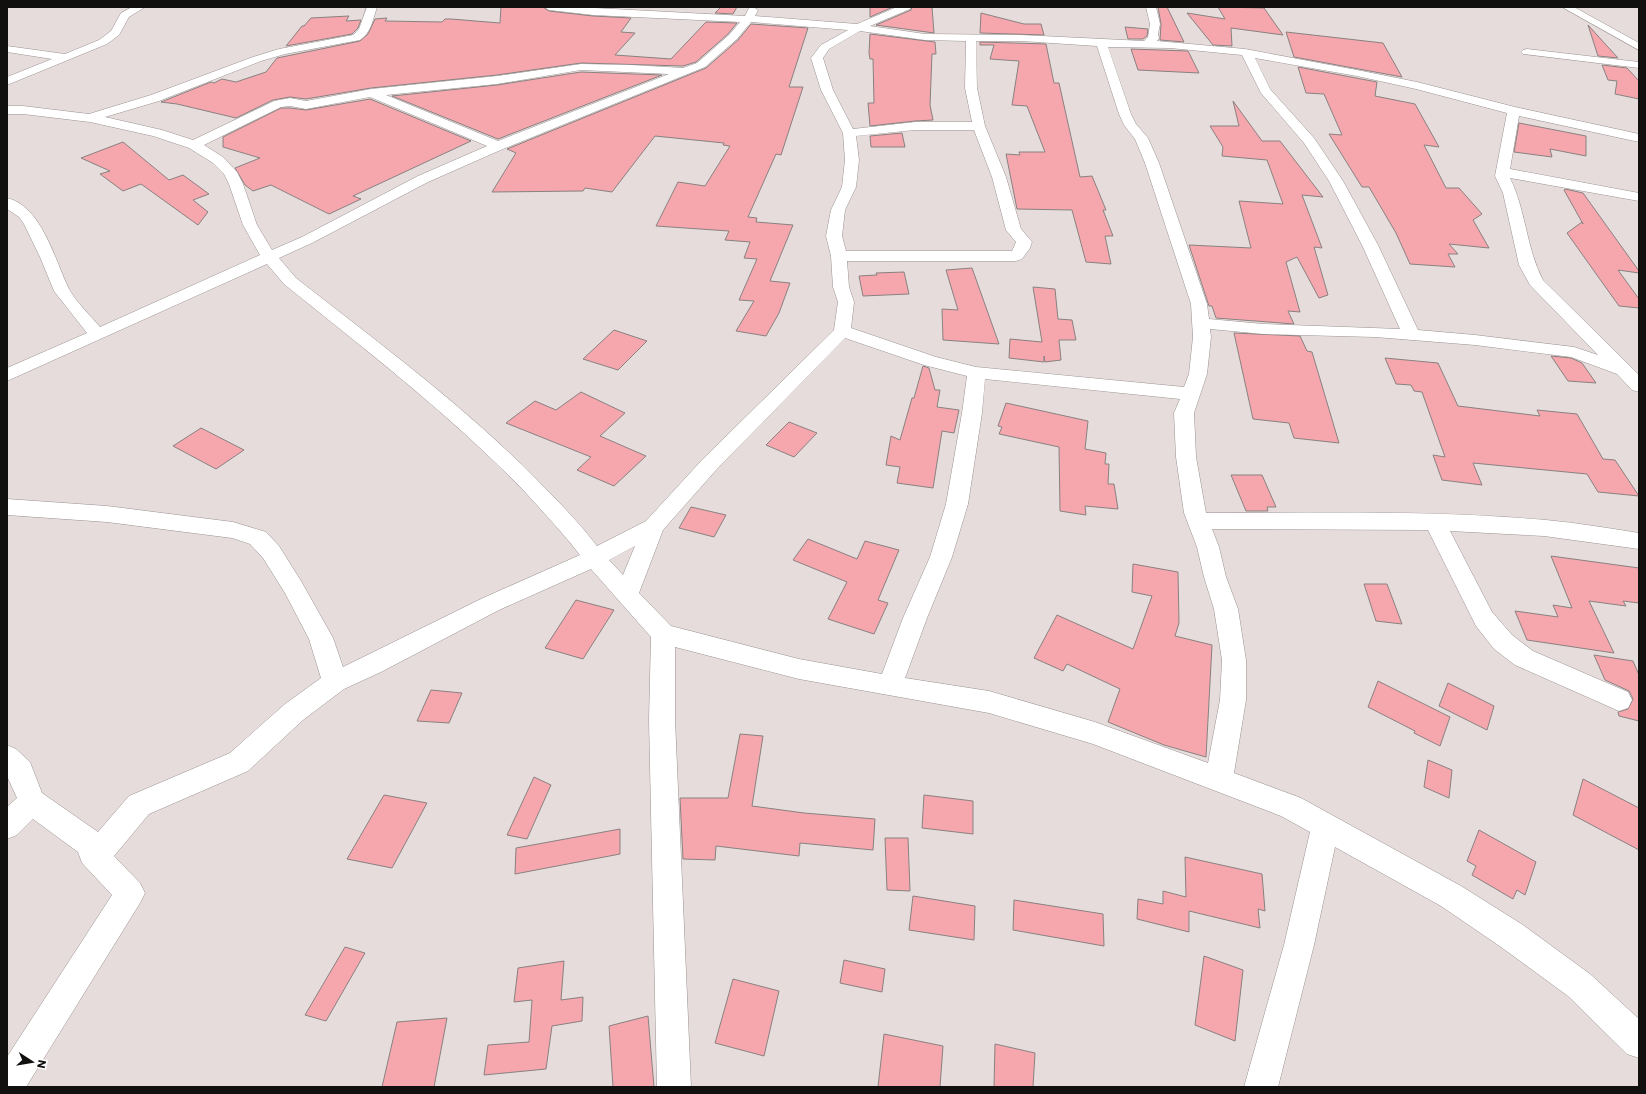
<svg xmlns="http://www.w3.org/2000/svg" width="1646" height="1094" font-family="Poppins,sans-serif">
  <rect width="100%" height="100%" fill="#e6dcdc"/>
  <g fill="#f5a7ad" stroke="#898181">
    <polygon points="501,7 543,7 549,11 593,16 631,18 621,32 635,33 615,55 671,59 706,22 737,23 728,34 696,62 683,66 581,63 497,75 371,88 306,99 290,97 273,100 236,118 177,104 161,102 211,82 214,83 222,79 236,82 266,72 277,58 360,41 368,34 375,19 387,18 385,21 442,22 445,19 451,19 500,23"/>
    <polygon points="721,7 737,7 733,14 715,13"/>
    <polygon points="870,7 893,7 870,17"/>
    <polygon points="912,7 932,7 934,33 876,25 911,10"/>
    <polygon points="1158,7 1167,7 1184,42 1160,40 1161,24"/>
    <polygon points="1218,7 1264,8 1283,35 1231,28 1232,46 1213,45 1187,13 1225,19"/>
    <polygon points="981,13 1024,24 1041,24 1044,35 980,33"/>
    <polygon points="349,16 346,21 361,20 358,28 352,34 286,46 302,26 304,26 311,18"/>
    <polygon points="751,24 808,28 789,87 803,87 781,155 776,154 748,217 757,218 756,222 793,225 770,281 790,283 779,313 766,336 736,331 754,301 739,300 757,259 744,258 750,242 725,240 729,231 656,226 678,182 705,186 730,146 723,145 724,143 655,136 612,192 585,188 583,191 492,192 516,153 507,149 706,68 738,40"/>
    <polygon points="1588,25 1618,58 1598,56"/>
    <polygon points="1125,27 1148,29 1147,36 1143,39 1128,39"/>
    <polygon points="1286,32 1383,43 1402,77 1294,57"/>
    <polygon points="870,34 935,42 936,54 932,54 930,105 933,120 915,121 870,126 868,103 874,103 873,59 870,59 869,53"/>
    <polygon points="980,42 1046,44 1054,83 1059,83 1080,177 1092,176 1106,210 1103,210 1113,236 1105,236 1111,264 1086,262 1072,210 1017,209 1006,154 1020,155 1019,152 1045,152 1027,106 1012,105 1019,61 990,59 994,45 980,45"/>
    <polygon points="1131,49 1188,51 1199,73 1138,70"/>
    <polygon points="1602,65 1627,68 1639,81 1639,99 1615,94 1617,81 1608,80"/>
    <polygon points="1298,67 1377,82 1375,96 1415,104 1439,147 1424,145 1446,188 1459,188 1482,214 1473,220 1489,248 1449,244 1458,254 1448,254 1455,267 1410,264 1396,233 1369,187 1362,187 1329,134 1342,135 1324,94 1306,93"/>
    <polygon points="581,72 662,75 498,139 392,96 497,85"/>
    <polygon points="370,99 471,141 353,196 361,199 329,214 271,185 253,191 245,185 235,168 260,158 223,147 223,137 281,108 290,108 306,110"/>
    <polygon points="1233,101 1262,141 1280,141 1323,197 1302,195 1322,248 1314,247 1328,295 1319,298 1297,257 1286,262 1300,312 1288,311 1294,324 1216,318 1212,306 1209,306 1189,245 1251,248 1239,201 1283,204 1267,160 1222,156 1223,147 1210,126 1239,126"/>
    <polygon points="1519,123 1586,136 1586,156 1550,149 1552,157 1514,152"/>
    <polygon points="902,133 905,147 871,147 870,136"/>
    <polygon points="123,142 169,180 183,175 209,194 193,200 208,212 198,225 141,184 123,191 100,174 110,171 81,158"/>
    <polygon points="1565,189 1583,193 1639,271 1639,273 1618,270 1639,299 1639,308 1619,306 1567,233 1582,222 1583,224 1564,190"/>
    <polygon points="972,268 999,344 943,340 942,309 958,310 946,270"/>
    <polygon points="904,272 909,294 863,296 859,276 877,275 876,273"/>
    <polygon points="1033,287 1055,289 1058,319 1072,320 1076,340 1059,340 1061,360 1045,362 1044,356 1044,362 1009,358 1010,339 1042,342"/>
    <polygon points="614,330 647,341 618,370 583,359"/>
    <polygon points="1234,333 1300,336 1307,351 1312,352 1339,443 1294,438 1289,423 1253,419"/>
    <polygon points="1551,356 1571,358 1582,363 1596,383 1568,381"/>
    <polygon points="1385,358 1438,363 1458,406 1540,416 1537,410 1577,414 1603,459 1615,460 1639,496 1598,492 1587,474 1473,463 1482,485 1442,480 1433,455 1445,457 1422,392 1414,391 1411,385 1396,384"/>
    <polygon points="923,366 929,368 935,390 940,390 937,407 959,410 954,433 942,431 933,488 897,483 900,467 886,465 891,436 900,440 912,398 914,398"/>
    <polygon points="581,392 625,413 600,436 646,456 614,486 577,470 591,457 506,423 535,401 556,410"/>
    <polygon points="1006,403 1088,421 1085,449 1106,453 1105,464 1109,464 1108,484 1114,484 1118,509 1085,506 1086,515 1060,511 1059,447 999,434 1002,427 998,426"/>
    <polygon points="789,422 817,433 794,457 766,445"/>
    <polygon points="201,428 207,431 244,450 216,469 173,446"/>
    <polygon points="1231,475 1262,475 1276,507 1267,507 1268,511 1246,511"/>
    <polygon points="691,507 726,515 714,537 679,528"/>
    <polygon points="808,539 857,559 865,541 899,550 878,600 888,603 874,634 828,619 847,582 793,560"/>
    <polygon points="1551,556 1639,568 1639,603 1623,601 1626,606 1589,601 1614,653 1527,640 1515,611 1558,617 1553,605 1572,608"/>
    <polygon points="1133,564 1178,572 1179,623 1175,636 1212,645 1206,757 1164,745 1108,722 1120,689 1067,664 1063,671 1034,658 1057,615 1133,649 1152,596 1132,592"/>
    <polygon points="1364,584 1387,584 1402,624 1376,621"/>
    <polygon points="576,600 614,610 583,659 545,648"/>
    <polygon points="1594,655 1633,661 1639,675 1639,721 1619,716 1618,712 1628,709 1633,699 1629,691 1605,680"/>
    <polygon points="1378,681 1450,717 1440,746 1414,733 1415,731 1368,707"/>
    <polygon points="1448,683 1494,706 1487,730 1439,706"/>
    <polygon points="431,690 462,693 449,723 417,721"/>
    <polygon points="740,734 763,736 752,806 804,813 875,819 873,850 800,843 799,856 716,846 715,860 683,859 680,798 728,798"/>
    <polygon points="1428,760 1452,770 1449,798 1424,787"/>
    <polygon points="534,777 551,785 527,839 507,835"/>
    <polygon points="1583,779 1639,808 1639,850 1573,815"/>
    <polygon points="384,795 427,803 392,868 347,859"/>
    <polygon points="924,795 973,801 973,834 922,828"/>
    <polygon points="620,829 620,854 515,874 516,848"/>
    <polygon points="1479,830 1536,862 1525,895 1517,890 1513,899 1472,875 1476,866 1467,861"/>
    <polygon points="885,838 908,838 910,891 887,890"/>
    <polygon points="1185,857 1262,874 1265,911 1258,909 1260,928 1189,911 1189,932 1137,919 1138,899 1163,904 1163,891 1186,897"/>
    <polygon points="913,896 975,906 974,940 909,930"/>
    <polygon points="1014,900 1103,914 1104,946 1013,930"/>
    <polygon points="345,947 365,953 326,1021 305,1015"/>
    <polygon points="1204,956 1243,970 1235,1041 1195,1025"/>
    <polygon points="844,960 885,969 882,992 840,983"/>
    <polygon points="564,961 561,1000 583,997 582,1021 552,1026 546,1069 484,1075 488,1045 529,1042 532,1000 514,1002 518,968"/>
    <polygon points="733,979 779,991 764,1056 715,1043"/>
    <polygon points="648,1016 654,1087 613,1087 609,1026"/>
    <polygon points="447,1018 434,1087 382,1087 397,1022"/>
    <polygon points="884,1034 943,1046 940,1087 878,1087"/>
    <polygon points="995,1044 1035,1053 1033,1087 994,1087"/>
  </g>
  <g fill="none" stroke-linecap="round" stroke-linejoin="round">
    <g stroke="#9b9292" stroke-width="1">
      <g id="minor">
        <polygon points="132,7 145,7 129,17 119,35 107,44 7,85 7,77 52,59 7,52 7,46 65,54 99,40 111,31 121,13"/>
        <path d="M 367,7 L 377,7 C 373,19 371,33 360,40 L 285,54 L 261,61 L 159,101 L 105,117 L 162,130 L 193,140 L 274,101 L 290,98 L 306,101 L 371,89 L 497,76 L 581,64 L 632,65 L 683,68 L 697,63 L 729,35 L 740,22 L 593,15 L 549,10 L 544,7 L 576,7 L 745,16 L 749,8 L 753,7 L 758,10 L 755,16 L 857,24 L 897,7 L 911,7 L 910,9 L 870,26 L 925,34 L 1021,35 L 1144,41 L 1148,37 L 1150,24 L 1146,7 L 1156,7 L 1160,24 L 1158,34 L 1159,38 L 1157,41 L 1245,49 L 1357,70 L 1417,82 L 1515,107 L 1639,134 L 1639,142 L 1519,116 L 1510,169 L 1639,193 L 1639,201 L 1510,178 C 1526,210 1526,248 1543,280 L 1639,375 L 1639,392 L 1632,390 L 1617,374 L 1571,357 L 1475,345 L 1375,337 L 1263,334 L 1210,329 L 1211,337 L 1207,374 L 1194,413 L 1196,457 L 1206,513 C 1319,513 1433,510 1546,520 C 1577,523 1608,528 1639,533 L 1639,549 L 1544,536 L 1450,531 L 1492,612 L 1512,635 L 1533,651 L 1628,692 L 1632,700 L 1628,708 L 1619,711 L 1515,665 L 1494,649 L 1476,626 L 1428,530 L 1212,529 L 1219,547 L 1226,577 L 1238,609 L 1246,660 L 1246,700 L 1234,773 L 1301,798 L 1461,886 L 1523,925 L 1590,974 L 1639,1019 L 1639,1058 L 1627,1054 L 1568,996 L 1501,947 L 1441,906 L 1335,847 L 1314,945 L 1278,1087 L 1244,1087 L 1284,945 L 1310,832 L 1281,816 L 1093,744 L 989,713 L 799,679 L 675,647 L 675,720 L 691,1087 L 657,1087 L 649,720 L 651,637 L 591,569 L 499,610 L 381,672 L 344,689 L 303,720 L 248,771 L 149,814 L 114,856 L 140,883 L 145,893 L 140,903 L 26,1087 L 7,1087 L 7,1057 L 112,895 L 82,863 L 78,852 L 33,819 L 17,835 L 7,839 L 7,807 L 17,798 L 7,776 L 7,745 L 16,749 L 30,762 L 42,793 L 98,832 L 129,796 L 230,753 L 285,704 L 321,678 L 309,639 L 285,593 L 263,558 L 250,544 L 232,538 L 107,522 L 7,515 L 7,499 L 107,506 L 233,522 L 266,532 L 279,546 L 301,581 L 333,638 L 343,667 L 483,598 L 580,555 C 563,533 544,513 526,493 C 452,416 367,351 284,284 L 267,264 L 7,381 L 7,368 L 87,333 L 54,291 L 40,257 L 24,224 L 19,217 L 7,209 L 7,198 C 42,206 55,261 69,289 C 76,302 90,315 100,327 L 260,255 L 243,225 L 229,184 L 224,174 L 213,163 L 189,148 L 153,136 L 90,122 L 23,114 L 7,114 L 7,106 L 23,106 L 89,114 L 151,95 L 253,57 L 279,49 L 353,35 L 359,29 ZM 751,22 L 848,30 L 821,45 L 811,58 L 821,90 L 843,133 L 845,160 L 842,187 L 831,210 L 826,236 L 831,256 L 833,287 L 838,302 L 834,330 L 702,460 L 646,521 L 597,546 C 580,524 561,504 541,484 C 466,407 380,344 296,278 L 279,258 L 312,243 L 428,182 L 503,149 L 705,67 L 737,39 ZM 860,31 L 925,40 L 966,41 L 965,88 L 972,122 L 915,122 L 853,129 L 833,90 L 823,58 L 829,49 ZM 976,41 L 1021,41 L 1097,46 L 1119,114 L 1124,125 L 1135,139 L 1145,163 L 1191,304 L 1193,337 L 1189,374 L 1184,387 L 976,367 L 936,357 L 851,328 L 854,302 L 849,287 L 847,261 L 1016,261 L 1022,259 L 1030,248 L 1032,242 L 1021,229 L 1006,177 L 985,126 L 977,88 ZM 1108,47 L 1170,48 L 1242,55 L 1261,93 L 1304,143 L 1329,181 L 1362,245 L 1400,329 L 1263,324 L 1209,319 L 1207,304 L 1159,163 L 1148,138 L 1136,124 L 1131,114 ZM 1255,58 L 1357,76 L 1416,89 L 1507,113 L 1495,176 L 1503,193 L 1519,265 L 1530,285 L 1598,355 L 1574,347 L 1475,335 L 1418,330 L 1378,245 L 1343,181 L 1314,138 L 1270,89 ZM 581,70 L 669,74 L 498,141 L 386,95 L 497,84 ZM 370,97 L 487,146 L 418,176 L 302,237 L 272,250 L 257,225 L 243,184 L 237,172 L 223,157 L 204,145 L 281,107 L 290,106 L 306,109 ZM 915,130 L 974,130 L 992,177 L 1006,230 L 1016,242 L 1012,251 L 846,251 L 842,236 L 845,210 L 856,187 L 859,160 L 856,136 ZM 845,338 L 924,365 L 967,376 L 962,413 L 946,504 L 930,557 L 903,618 L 882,674 L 799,659 L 671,626 L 639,593 L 663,530 L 716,470 ZM 985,379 L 1180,399 L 1174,413 L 1176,457 L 1184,513 L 1197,547 L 1204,577 L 1214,609 L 1222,660 L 1220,700 L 1208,763 L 1095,722 L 989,691 L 905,678 L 927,618 L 952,557 L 968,504 L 982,413 ZM 635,546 L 623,575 L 609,560 Z"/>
        <polygon points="1562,7 1574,7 1639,43 1639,50"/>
        <polygon points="1527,49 1639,62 1639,68 1523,54 1521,52 1523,50"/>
      </g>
    </g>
    <use href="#minor" fill="#fff" fill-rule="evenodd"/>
  </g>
  <rect width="1646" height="1094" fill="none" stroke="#120f0f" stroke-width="16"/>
  <g transform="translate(32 1062) rotate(102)" stroke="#ffffff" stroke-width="3" paint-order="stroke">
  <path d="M0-3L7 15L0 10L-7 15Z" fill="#120f0f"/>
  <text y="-6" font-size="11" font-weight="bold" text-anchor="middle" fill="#120f0f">N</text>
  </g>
</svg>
